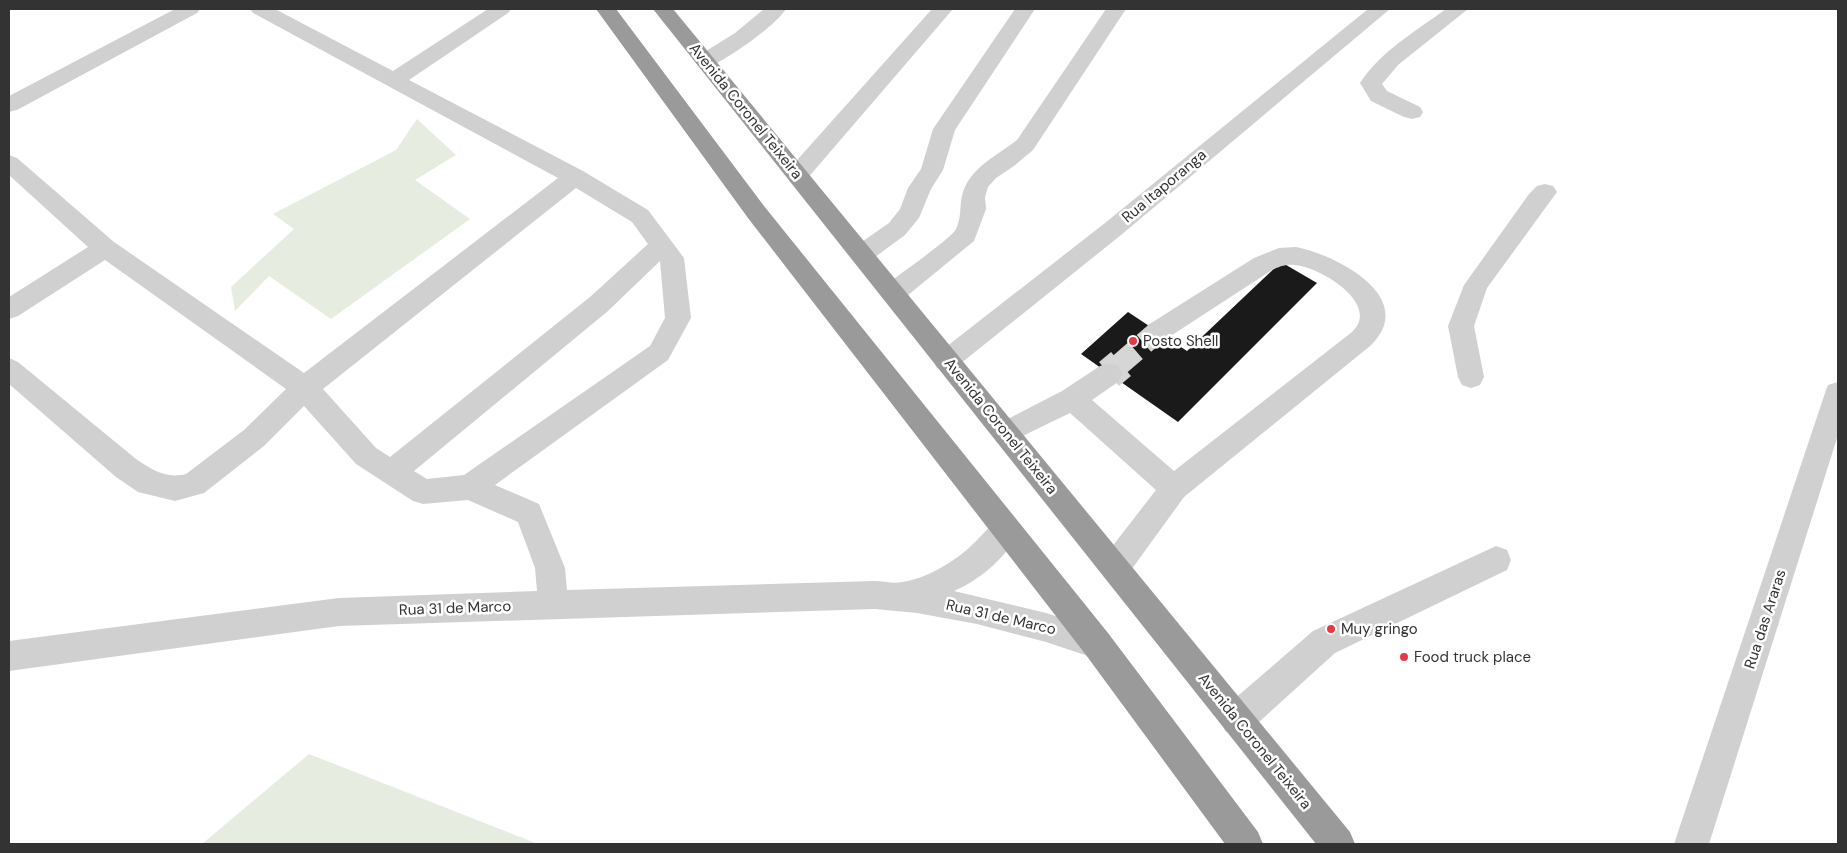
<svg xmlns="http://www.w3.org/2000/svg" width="1847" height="853" font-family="'DM Sans',sans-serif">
  <rect width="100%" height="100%" fill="#fff"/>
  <g fill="#e6ecdf">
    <polygon points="417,119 456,155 415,180 470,219 331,319 269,276 235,311 231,287 294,229 273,214 396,150"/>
    <polygon points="309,754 538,844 202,844"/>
  </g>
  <polygon fill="#1a1a1a" points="1281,262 1317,283 1178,422 1081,354 1128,312 1187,351"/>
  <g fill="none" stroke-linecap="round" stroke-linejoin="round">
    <polyline stroke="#d6d6d6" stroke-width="22" stroke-dasharray="22 11" stroke-linecap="butt" points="1119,365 1157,332"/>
    <polyline stroke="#d6d6d6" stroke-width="31" stroke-dasharray="31 15" stroke-linecap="butt" points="1109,374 1121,364"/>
    <g fill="#d0d0d0" fill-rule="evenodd">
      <polygon points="175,9 200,9 197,13 17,110 9,112 9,96"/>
      <path d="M 250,9 L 275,9 L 393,71 L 488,9 L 511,9 L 508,13 L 409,80 L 583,171 L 648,210 L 684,258 L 691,318 L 668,360 L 495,485 L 539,504 L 565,568 L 567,590 L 875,581 C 883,581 894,584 902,582 C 926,579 956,561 973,544 C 984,534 991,522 1005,517 L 1015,521 L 1020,530 C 1007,557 981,579 954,591 L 1046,613 L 1108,633 L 1113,644 L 1108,655 L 1097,659 L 1046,642 L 977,624 L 917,613 L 875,609 L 339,626 L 9,671 L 9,641 L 339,598 L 537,591 L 535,568 L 518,522 L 468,500 L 423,504 L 413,501 L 356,464 L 304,406 L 264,446 L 204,493 L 175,501 L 138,492 L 116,477 L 9,384 L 9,358 L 18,362 L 136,459 C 152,470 166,479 186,474 L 244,430 L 286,389 L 105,260 L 18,316 L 9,319 L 9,297 L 88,247 L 9,175 L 9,155 L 17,158 L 114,242 L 304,373 L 558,178 L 253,13 ZM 576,188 L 632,222 L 648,244 L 590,297 L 390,457 L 376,448 L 323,389 ZM 660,261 L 665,318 L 650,346 L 464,475 L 427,479 L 414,471 L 608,311 Z"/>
      <path d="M 764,9 L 786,9 C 775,26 732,56 713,65 C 707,68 703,67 698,66 L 695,61 L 698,56 L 735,33 Z"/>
      <polygon points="932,9 953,9 806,180 798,182 790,180 787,174 790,168"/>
      <polygon points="1015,9 1035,9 955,130 943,170 931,189 919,218 905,235 871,260 862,263 853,260 850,254 853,248 889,223 900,209 908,188 921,169 933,129"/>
      <path d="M 1106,9 L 1126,9 L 1033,150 L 1014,166 L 996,178 L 988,187 L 985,197 L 986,209 L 974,241 L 902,300 L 893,302 L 884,300 L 880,293 L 884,286 C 896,277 952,238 956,229 C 962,217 959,204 963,192 C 971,167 998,155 1017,140 Z"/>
      <polygon points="1368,9 1390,9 1121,235 955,368 946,371 937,368 933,361 937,354 1105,223"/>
      <path d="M 1446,9 L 1468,9 L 1398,65 L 1382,84 L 1387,91 L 1420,107 L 1423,112 L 1420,117 L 1412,119 L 1404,117 L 1371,101 L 1360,83 C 1381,51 1416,31 1446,9 Z"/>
      <polygon points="1545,184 1553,186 1557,192 1487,288 1474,326 1484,377 1480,385 1471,388 1462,385 1458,377 1448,326 1464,285 1529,194 1537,186"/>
      <path d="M 1296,247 C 1337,255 1420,298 1370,346 L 1184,497 L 1126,577 L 1115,581 L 1104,577 L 1100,567 L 1104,557 L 1156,490 L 1070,413 L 1006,444 L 996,441 L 992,433 L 996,425 L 1062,391 L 1100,366 L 1109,363 L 1118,366 L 1122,374 L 1118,382 L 1092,400 L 1174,471 L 1352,332 C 1382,304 1319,266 1294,265 C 1285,264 1279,267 1272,270 L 1166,339 L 1157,342 L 1148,339 L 1144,332 L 1148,325 L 1254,258 L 1279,248 Z"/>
      <polygon points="1838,382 1838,435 1709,844 1674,844 1825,393 1828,385"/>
      <polygon points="1496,546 1507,550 1511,560 1507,570 1335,653 1249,731 1237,735 1225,731 1221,719 1225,707 1313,631"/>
    </g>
    <g fill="#9a9a9a" fill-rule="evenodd">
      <polygon points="596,9 616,9 764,206 1108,633 1258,832 1263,844 1225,844 1086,655 748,218"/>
      <polygon points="653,9 673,9 1350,832 1355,844 1316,844"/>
    </g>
  </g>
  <g fill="#e63946" stroke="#fff" stroke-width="2">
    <circle cx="1133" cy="341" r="5"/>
    <circle cx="1331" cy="629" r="5"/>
    <circle cx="1404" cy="657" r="5"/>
  </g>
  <g text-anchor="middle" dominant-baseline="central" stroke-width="5" stroke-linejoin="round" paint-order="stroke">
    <g font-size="15" fill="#333" stroke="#fff">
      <text transform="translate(746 111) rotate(51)">Avenida Coronel Teixeira</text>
      <text transform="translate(1164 186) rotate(-40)">Rua Itaporanga</text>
      <text transform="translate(1001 426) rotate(51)">Avenida Coronel Teixeira</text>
      <text transform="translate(455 608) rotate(-2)">Rua 31 de Marco</text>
      <text transform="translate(1001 617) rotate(13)">Rua 31 de Marco</text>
      <text transform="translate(1765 619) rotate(-72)">Rua das Araras</text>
      <text transform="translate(1255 741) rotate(51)">Avenida Coronel Teixeira</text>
    </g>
    <g font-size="15" fill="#333" stroke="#fff" text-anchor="start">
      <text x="1143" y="341">Posto Shell</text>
      <text x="1341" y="629">Muy gringo</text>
      <text x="1414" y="657">Food truck place</text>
    </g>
  </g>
  <rect width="1847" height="853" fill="none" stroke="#333333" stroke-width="20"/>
</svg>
